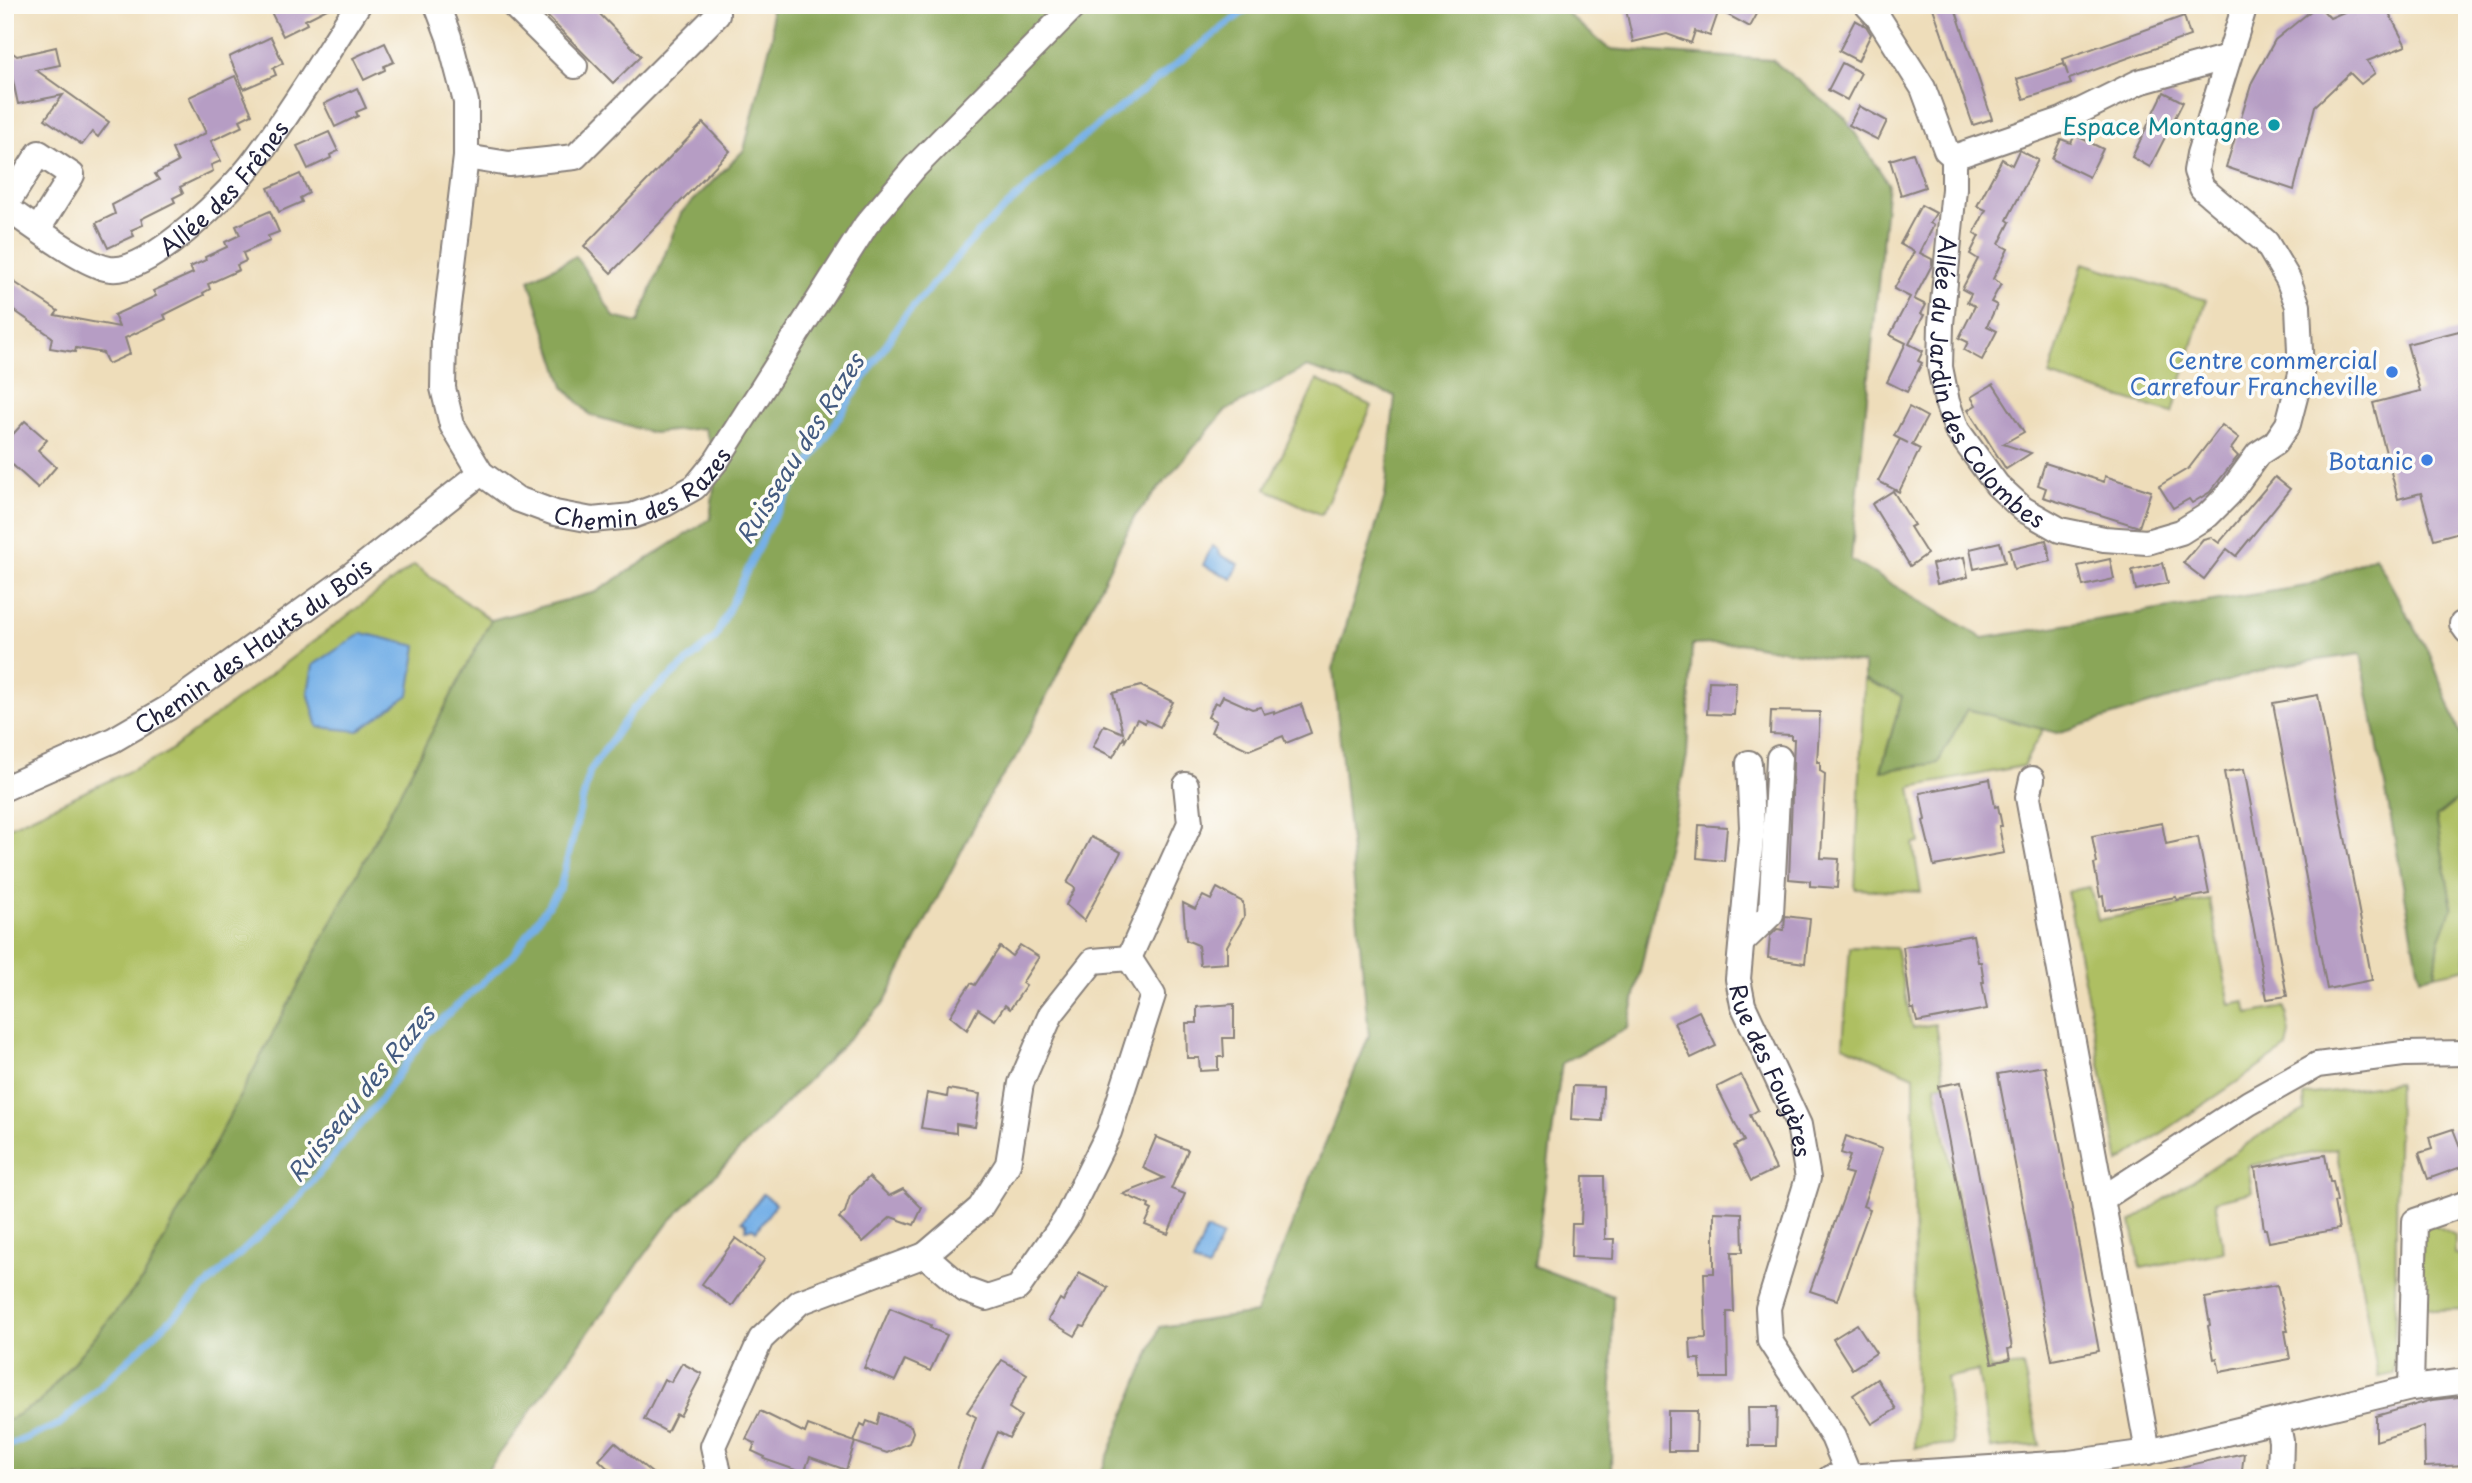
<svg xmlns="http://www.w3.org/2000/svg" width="2472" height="1483" font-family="'Playpen Sans',sans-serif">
  <rect width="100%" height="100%" fill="#fdfcf7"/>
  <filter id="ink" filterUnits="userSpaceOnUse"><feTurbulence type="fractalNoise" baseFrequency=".0143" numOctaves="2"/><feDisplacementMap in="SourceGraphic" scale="14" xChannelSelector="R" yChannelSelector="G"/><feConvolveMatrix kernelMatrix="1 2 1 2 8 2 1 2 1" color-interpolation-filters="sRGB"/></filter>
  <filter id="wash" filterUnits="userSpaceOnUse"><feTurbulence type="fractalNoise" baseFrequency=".00686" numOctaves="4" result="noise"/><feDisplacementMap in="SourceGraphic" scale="28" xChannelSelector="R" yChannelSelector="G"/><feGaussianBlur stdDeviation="1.57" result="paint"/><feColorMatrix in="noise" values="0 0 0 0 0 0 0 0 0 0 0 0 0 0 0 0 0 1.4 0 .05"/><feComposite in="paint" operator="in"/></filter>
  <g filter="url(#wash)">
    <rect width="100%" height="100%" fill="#eeddba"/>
    <g fill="#aebf62" stroke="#68704e" stroke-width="2">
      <polygon points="2083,263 2206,300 2172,413 2049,376"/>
      <polygon points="1317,380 1372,406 1321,515 1266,489"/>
      <polygon points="414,565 491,620 144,1278 41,1401 5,1422 5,829 164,755"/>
      <polygon points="1864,679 1902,696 1881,770 1938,763 1966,709 2043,729 2023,766 1911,787 1920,843 1913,844 1921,892 1855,889"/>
      <polygon points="2467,792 2467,944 2465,945 2467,968 2435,975 2439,941 2451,907 2436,817"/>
      <polygon points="2090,887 2098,920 2210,900 2230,1005 2245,1002 2248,1014 2285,1007 2290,1033 2287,1048 2119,1162 2067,891"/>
      <polygon points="1850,947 1896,948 1912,1028 1935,1024 1945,1085 1935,1085 1990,1369 2023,1366 2040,1445 1991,1449 1978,1371 1946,1378 1953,1444 1915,1448 1914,1076 1843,1045"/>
      <polygon points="2398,1083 2394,1374 2378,1377 2337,1148 2248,1166 2252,1192 2215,1201 2224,1252 2141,1268 2131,1222 2260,1135 2305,1111 2304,1095"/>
      <polygon points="2429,1222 2455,1235 2455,1254 2467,1256 2467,1309 2435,1310 2426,1307 2420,1298 2422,1234"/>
    </g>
    <polygon fill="#8aa658" stroke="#56644a" stroke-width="2" points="770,5 1557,5 1609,49 1772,60 1845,118 1888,183 1851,560 1983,638 2306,586 2375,556 2430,655 2467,751 2467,792 2436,817 2452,907 2439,941 2435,975 2420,978 2361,654 2277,666 2057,733 1967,709 1938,763 1881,771 1902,696 1864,679 1864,664 1739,643 1692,645 1687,756 1628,1028 1562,1063 1534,1266 1613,1296 1611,1478 1099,1478 1160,1327 1256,1313 1369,1036 1333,669 1385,496 1395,396 1307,367 1225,411 1135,516 1019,753 991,793 884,1003 669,1222 482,1478 5,1478 5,1422 41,1401 144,1278 491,620 596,592 710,519 717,460 704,428 653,433 590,415 564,387 529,280 576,256 614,317 638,323 681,213 744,150 773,33"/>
    <g fill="#76b0e7" stroke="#4c6991" stroke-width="2">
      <polygon points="1212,546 1219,550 1220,555 1239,564 1232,579 1203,565"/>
      <polygon points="362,633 417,646 409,695 358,731 318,727 308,692 313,665"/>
      <polygon points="763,1194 776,1204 756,1231 753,1228 746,1230 746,1223 742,1221"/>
      <polygon points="1206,1230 1222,1236 1208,1269 1193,1263"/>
    </g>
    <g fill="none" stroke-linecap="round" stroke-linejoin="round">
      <polyline stroke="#76b0e7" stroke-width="7" points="5,1447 60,1424 296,1201 378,1103 427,1033 513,955 560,888 590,771 633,709 715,638 770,523 904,317 980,231 1084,136 1252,5"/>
    </g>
    <g id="blocks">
      <g fill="#b69dc4">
        <polygon points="286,5 335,5 305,20 307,24 283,36 271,12"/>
        <polygon points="536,5 591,5 641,56 613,83"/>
        <polygon points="1625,5 1762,5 1750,27 1719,10 1710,36 1695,31 1691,43 1667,34 1633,42"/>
        <polygon points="1932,5 1954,5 1992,119 1973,125"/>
        <polygon points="2318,5 2330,18 2358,6 2361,10 2372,5 2385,5 2406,46 2367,61 2375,73 2361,84 2350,73 2315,106 2294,190 2226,167 2252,82 2275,40"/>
        <polygon points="2184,16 2190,36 2069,79 2071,84 2024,99 2017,79 2064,64 2068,75 2063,59"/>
        <polygon points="1855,20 1866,26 1871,34 1858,61 1839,51"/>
        <polygon points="271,37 283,63 273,68 276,75 244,89 229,57"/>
        <polygon points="385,43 394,62 384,66 385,70 364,80 353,58"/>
        <polygon points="56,47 60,65 36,70 109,122 98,137 92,132 82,145 45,119 63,95 18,104 6,48 17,56"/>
        <polygon points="1842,63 1861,73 1847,100 1828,90"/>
        <polygon points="235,76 252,114 240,120 243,126 211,141 221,161 211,165 213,171 180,187 183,193 173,198 175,202 141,219 143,225 131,230 134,236 108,248 96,223 115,214 112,205 159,180 155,174 178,162 172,149 206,133 189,97"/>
        <polygon points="357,88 366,108 356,112 358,116 335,127 324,104"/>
        <polygon points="2164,92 2183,102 2150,167 2132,157"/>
        <polygon points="1859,106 1887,121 1878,140 1849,125"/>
        <polygon points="703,123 730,151 611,273 584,246"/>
        <polygon points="329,132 338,151 330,155 331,158 308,169 297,146"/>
        <polygon points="2075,135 2103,149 2089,177 2052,159 2061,139 2071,143"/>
        <polygon points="2019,150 2038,160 2007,220 2010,222 1999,244 2008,249 1993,279 2001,284 1991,302 1997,305 1987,326 1997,331 1982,360 1964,350 1968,342 1959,338 1975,306 1967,302 1971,294 1962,289 1978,259 1970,254 1979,236 1974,233 1986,210 1977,206 2002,159 2012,165"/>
        <polygon points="1913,153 1925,187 1901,195 1890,160"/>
        <polygon points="300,174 309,193 300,198 302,202 279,212 268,188"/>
        <polygon points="1921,205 1936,213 1930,223 1934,225 1920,253 1932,259 1932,265 1914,299 1926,305 1921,314 1924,315 1909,344 1923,351 1918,361 1922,363 1907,392 1887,382 1906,343 1890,335 1910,297 1894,289 1914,252 1900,244"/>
        <polygon points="270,211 279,232 268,236 270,241 243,253 246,261 237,265 239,270 208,284 210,289 203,293 204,295 164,315 166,319 125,338 130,354 108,364 103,353 76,348 75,352 50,348 52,337 5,304 5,276 58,311 55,315 119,327 114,315 156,296 153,291 193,273 190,267 206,260 205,257 227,247 225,242 240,235 236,226"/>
        <polygon points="2467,329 2467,530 2434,539 2421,493 2398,499 2373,403 2420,391 2407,344"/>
        <polygon points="1993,384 2024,432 2003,444 2031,453 2006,469 1968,410 1976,405 1971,397"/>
        <polygon points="1909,407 1927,417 1912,445 1920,449 1899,492 1878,481 1900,439 1908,443 1894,436"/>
        <polygon points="25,421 47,440 38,450 56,467 38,488 5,458 5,443"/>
        <polygon points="2222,425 2239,438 2231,449 2238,456 2210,492 2192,503 2189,499 2173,508 2159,486 2189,468"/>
        <polygon points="2045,463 2104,482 2105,476 2151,491 2139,527 2043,497 2046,488 2038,485"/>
        <polygon points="2275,477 2290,489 2236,556 2227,549 2204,579 2183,563 2203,539 2211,537 2219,543"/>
        <polygon points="1893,491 1914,525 1910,527 1927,554 1910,566 1872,504"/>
        <polygon points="2046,540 2051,561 2014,569 2009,549"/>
        <polygon points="2000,542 2005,562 1974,569 1970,549"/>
        <polygon points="1964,557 1968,577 1937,584 1932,564"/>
        <polygon points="2110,559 2114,579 2083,586 2078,566"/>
        <polygon points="2163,563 2168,583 2136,590 2132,570"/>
        <polygon points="1709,681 1736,682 1734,715 1707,714"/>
        <polygon points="1141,686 1173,702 1160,727 1146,720 1145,723 1137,719 1125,741 1124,737 1113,757 1093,747 1104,725 1123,733 1113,693"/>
        <polygon points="2318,695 2372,980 2327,989 2273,703"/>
        <polygon points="1223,696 1252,709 1261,707 1264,714 1274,711 1274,714 1301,704 1311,733 1286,743 1283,736 1249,750 1211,732 1216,721 1208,717 1215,702 1219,704"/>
        <polygon points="1771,711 1820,712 1817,762 1820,762 1820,771 1825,774 1821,858 1839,859 1837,888 1810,886 1810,881 1789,879 1794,739 1791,739 1791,735 1770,734"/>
        <polygon points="2244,769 2287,996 2267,999 2224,772"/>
        <polygon points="1990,779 1995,807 1998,806 2002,826 1999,826 2004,853 1934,866 1923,821 1925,820 1920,793"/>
        <polygon points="2162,823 2166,844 2198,837 2209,894 2177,900 2176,897 2105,910 2103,896 2100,897 2094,864 2097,863 2092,836"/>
        <polygon points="1699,825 1727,827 1724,861 1697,858"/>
        <polygon points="1091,837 1121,852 1084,921 1066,905 1075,888 1067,883"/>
        <polygon points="1217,888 1243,902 1244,917 1227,946 1227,963 1200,965 1198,945 1186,940 1183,903 1195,909 1203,896 1211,900"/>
        <polygon points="1785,916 1810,919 1805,963 1768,958 1770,936 1777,929 1784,930"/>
        <polygon points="1973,935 1978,962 1981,962 1984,982 1982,982 1987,1009 1917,1022 1914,1009 1911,1009 1903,947"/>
        <polygon points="1020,945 1039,957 1022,983 1026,986 1010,1009 1005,1005 995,1020 978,1009 967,1030 950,1016 961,998 971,983 975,985 1000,947 1012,956"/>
        <polygon points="1234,1004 1234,1038 1223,1038 1224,1057 1218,1057 1218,1070 1200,1071 1199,1058 1187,1058 1186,1023 1197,1023 1197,1007"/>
        <polygon points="1699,1011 1716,1046 1691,1058 1674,1023"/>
        <polygon points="2045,1066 2099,1351 2052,1360 1998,1074"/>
        <polygon points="1741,1075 1758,1110 1750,1115 1776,1169 1751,1181 1734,1146 1744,1141 1717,1087"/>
        <polygon points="1961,1082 2012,1348 2008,1349 2010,1359 1992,1363 1938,1086"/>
        <polygon points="1573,1086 1603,1087 1602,1121 1571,1119"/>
        <polygon points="948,1089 980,1094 975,1127 956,1124 956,1133 921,1128 927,1093 947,1097"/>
        <polygon points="2453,1129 2467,1165 2428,1179 2419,1153 2432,1149 2429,1137"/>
        <polygon points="1846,1136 1882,1149 1863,1206 1870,1209 1837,1300 1810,1291 1852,1174 1844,1172 1850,1156 1841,1153"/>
        <polygon points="1156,1137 1188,1150 1171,1189 1185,1194 1168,1234 1145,1225 1152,1210 1148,1208 1149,1205 1123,1194 1164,1178 1143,1168"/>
        <polygon points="2325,1155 2330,1182 2333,1182 2337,1201 2334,1202 2339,1229 2269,1242 2266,1229 2264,1229 2255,1168"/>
        <polygon points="1583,1176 1604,1176 1605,1239 1614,1239 1613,1259 1571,1257 1572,1224 1581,1224"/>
        <polygon points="869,1177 889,1196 903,1189 922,1208 914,1225 891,1217 863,1242 839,1218 845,1212 850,1196"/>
        <polygon points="1714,1212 1742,1213 1743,1252 1732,1252 1734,1312 1727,1312 1728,1378 1701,1378 1700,1359 1691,1359 1690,1339 1706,1338 1704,1273 1714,1273"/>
        <polygon points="736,1238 765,1259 732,1306 702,1284"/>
        <polygon points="1079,1273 1108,1288 1085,1327 1081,1326 1075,1336 1048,1320 1060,1299 1063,1301"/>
        <polygon points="2277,1285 2288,1331 2285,1331 2290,1359 2220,1372 2217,1358 2214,1359 2208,1326 2210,1325 2205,1298"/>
        <polygon points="890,1308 931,1325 930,1328 947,1335 930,1371 905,1360 895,1381 864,1368"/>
        <polygon points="1857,1324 1876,1353 1852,1369 1833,1339"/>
        <polygon points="1002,1360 1027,1374 1009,1408 1021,1416 1009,1438 998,1432 978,1478 954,1478 976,1417 967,1412"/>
        <polygon points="682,1363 702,1374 680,1416 676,1414 667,1432 644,1419 664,1379 671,1382"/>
        <polygon points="1877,1379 1896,1409 1872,1424 1853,1395"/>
        <polygon points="2467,1396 2467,1465 2425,1467 2424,1426 2376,1441 2376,1416 2432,1400"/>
        <polygon points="1748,1407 1777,1407 1776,1446 1749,1446"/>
        <polygon points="760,1411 805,1433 808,1425 855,1442 846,1470 810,1457 804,1473 764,1459 765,1457 752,1451 755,1443 746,1439"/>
        <polygon points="1668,1411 1697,1411 1696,1451 1668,1451"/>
        <polygon points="880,1413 911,1426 913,1432 909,1443 887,1453 854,1442 861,1424 865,1426 867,1421 877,1425"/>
        <polygon points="615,1442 635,1459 658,1478 618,1478 599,1460"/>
        <polygon points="2244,1453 2241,1478 2168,1478 2167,1470"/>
      </g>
    </g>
  </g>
  <g filter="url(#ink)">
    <use href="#blocks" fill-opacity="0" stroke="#88807a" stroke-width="2"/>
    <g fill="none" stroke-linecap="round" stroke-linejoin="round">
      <g stroke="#88807a" stroke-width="28">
        <g id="minor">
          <path id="s1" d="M 437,5 L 449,37 L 466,102 L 466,157 L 444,338 L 443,388 L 452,425 L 481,473 L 517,499 L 555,513 L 592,520 L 632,516 L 665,504 L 695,487 L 717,460 L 866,225 L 915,167 L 1075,5"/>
          <polyline points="513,5 575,66"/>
          <path id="s2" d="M 1867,5 L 1878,17 L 1923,88 L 1946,150 L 1954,157 L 1954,189 L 1941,324 L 1940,367 L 1947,402 L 1957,430 L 1997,485 L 2023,509 L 2060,530 L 2104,539 L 2147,542 L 2181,532 L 2208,515 L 2229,494 L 2258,454 L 2275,443 L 2288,424 L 2301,374 L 2298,306 L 2288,279 L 2266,242 L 2202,188 L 2196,171 L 2199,154 L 2245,5"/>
          <polyline points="466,157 509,164 575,157 717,15 717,5"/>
          <polyline points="1954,157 2062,120 2139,82 2228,57"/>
          <path id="s3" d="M 38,229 L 72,175 L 39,153 L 5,207 C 30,224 83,265 110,269 C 149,275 233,190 255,160 C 292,111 324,57 358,5"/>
          <polyline points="2462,624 2467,631"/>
          <path id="s4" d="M 1749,763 L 1752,827 L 1738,979 L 1743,1005 L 1799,1125 L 1808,1178 L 1768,1308 L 1770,1341 L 1833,1437 L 1849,1476"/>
          <polyline points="2032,779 2028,797 2102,1199"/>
          <path id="s5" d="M 5,788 L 113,740 L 168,708 L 340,584 L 481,473"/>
          <polyline points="1743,941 1771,914 1779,758"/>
          <polygon points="1129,958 1153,995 1109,1132 1066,1219 1018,1288 987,1298 965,1290 925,1255 980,1208 1008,1164 1021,1083 1051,1014 1093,961"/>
          <polyline points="1129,958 1190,823 1186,785"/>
          <polyline points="2411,1388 2415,1221 2467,1203"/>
          <polyline points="2277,1421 2281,1441 2280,1478"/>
          <polyline points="2148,1452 2102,1199 2249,1103 2317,1065 2403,1054 2467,1053"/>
          <polyline points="720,1478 713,1446 761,1339 800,1302 925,1255"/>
          <polyline points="1830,1478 2069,1463 2148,1452 2411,1388 2467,1381"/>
        </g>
      </g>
      <use href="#minor" stroke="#fff" stroke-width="24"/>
    </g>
  </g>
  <circle fill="#0f9aa8" stroke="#fdfcf7" stroke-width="2.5" cx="2274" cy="125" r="7"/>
  <g fill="#3f7fe0" stroke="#fdfcf7" stroke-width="2.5">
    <circle cx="2392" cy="372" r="7"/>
    <circle cx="2427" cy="460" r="7"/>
  </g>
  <g text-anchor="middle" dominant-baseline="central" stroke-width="7" stroke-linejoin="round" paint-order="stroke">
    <g font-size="23" fill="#0d838f" stroke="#fdfcf7" text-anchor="end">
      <text x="2260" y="125">Espace Montagne</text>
    </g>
    <g font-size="23" fill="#22223b" stroke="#fdfcf7">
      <text stroke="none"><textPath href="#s3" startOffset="434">Allée des Frênes</textPath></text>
      <text stroke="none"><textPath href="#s2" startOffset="418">Allée du Jardin des Colombes</textPath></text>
      <text stroke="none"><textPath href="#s1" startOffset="665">Chemin des Razes</textPath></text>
      <text stroke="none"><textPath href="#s5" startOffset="287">Chemin des Hauts du Bois</textPath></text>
      <text stroke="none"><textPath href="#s4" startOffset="315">Rue des Fougères</textPath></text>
    </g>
    <g font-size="23" fill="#366cbe" stroke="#fdfcf7" text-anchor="end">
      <text x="2378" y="359">Centre commercial<tspan x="2378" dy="26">Carrefour Francheville</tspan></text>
      <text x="2413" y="460">Botanic</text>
    </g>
    <g font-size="24" font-style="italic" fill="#445b80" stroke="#fdfcf7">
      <text transform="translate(799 448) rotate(-58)">Ruisseau des Razes</text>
      <text transform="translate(360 1093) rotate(-51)">Ruisseau des Razes</text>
    </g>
  </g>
  <rect width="2472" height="1483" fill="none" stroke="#fdfcf7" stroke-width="28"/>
</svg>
